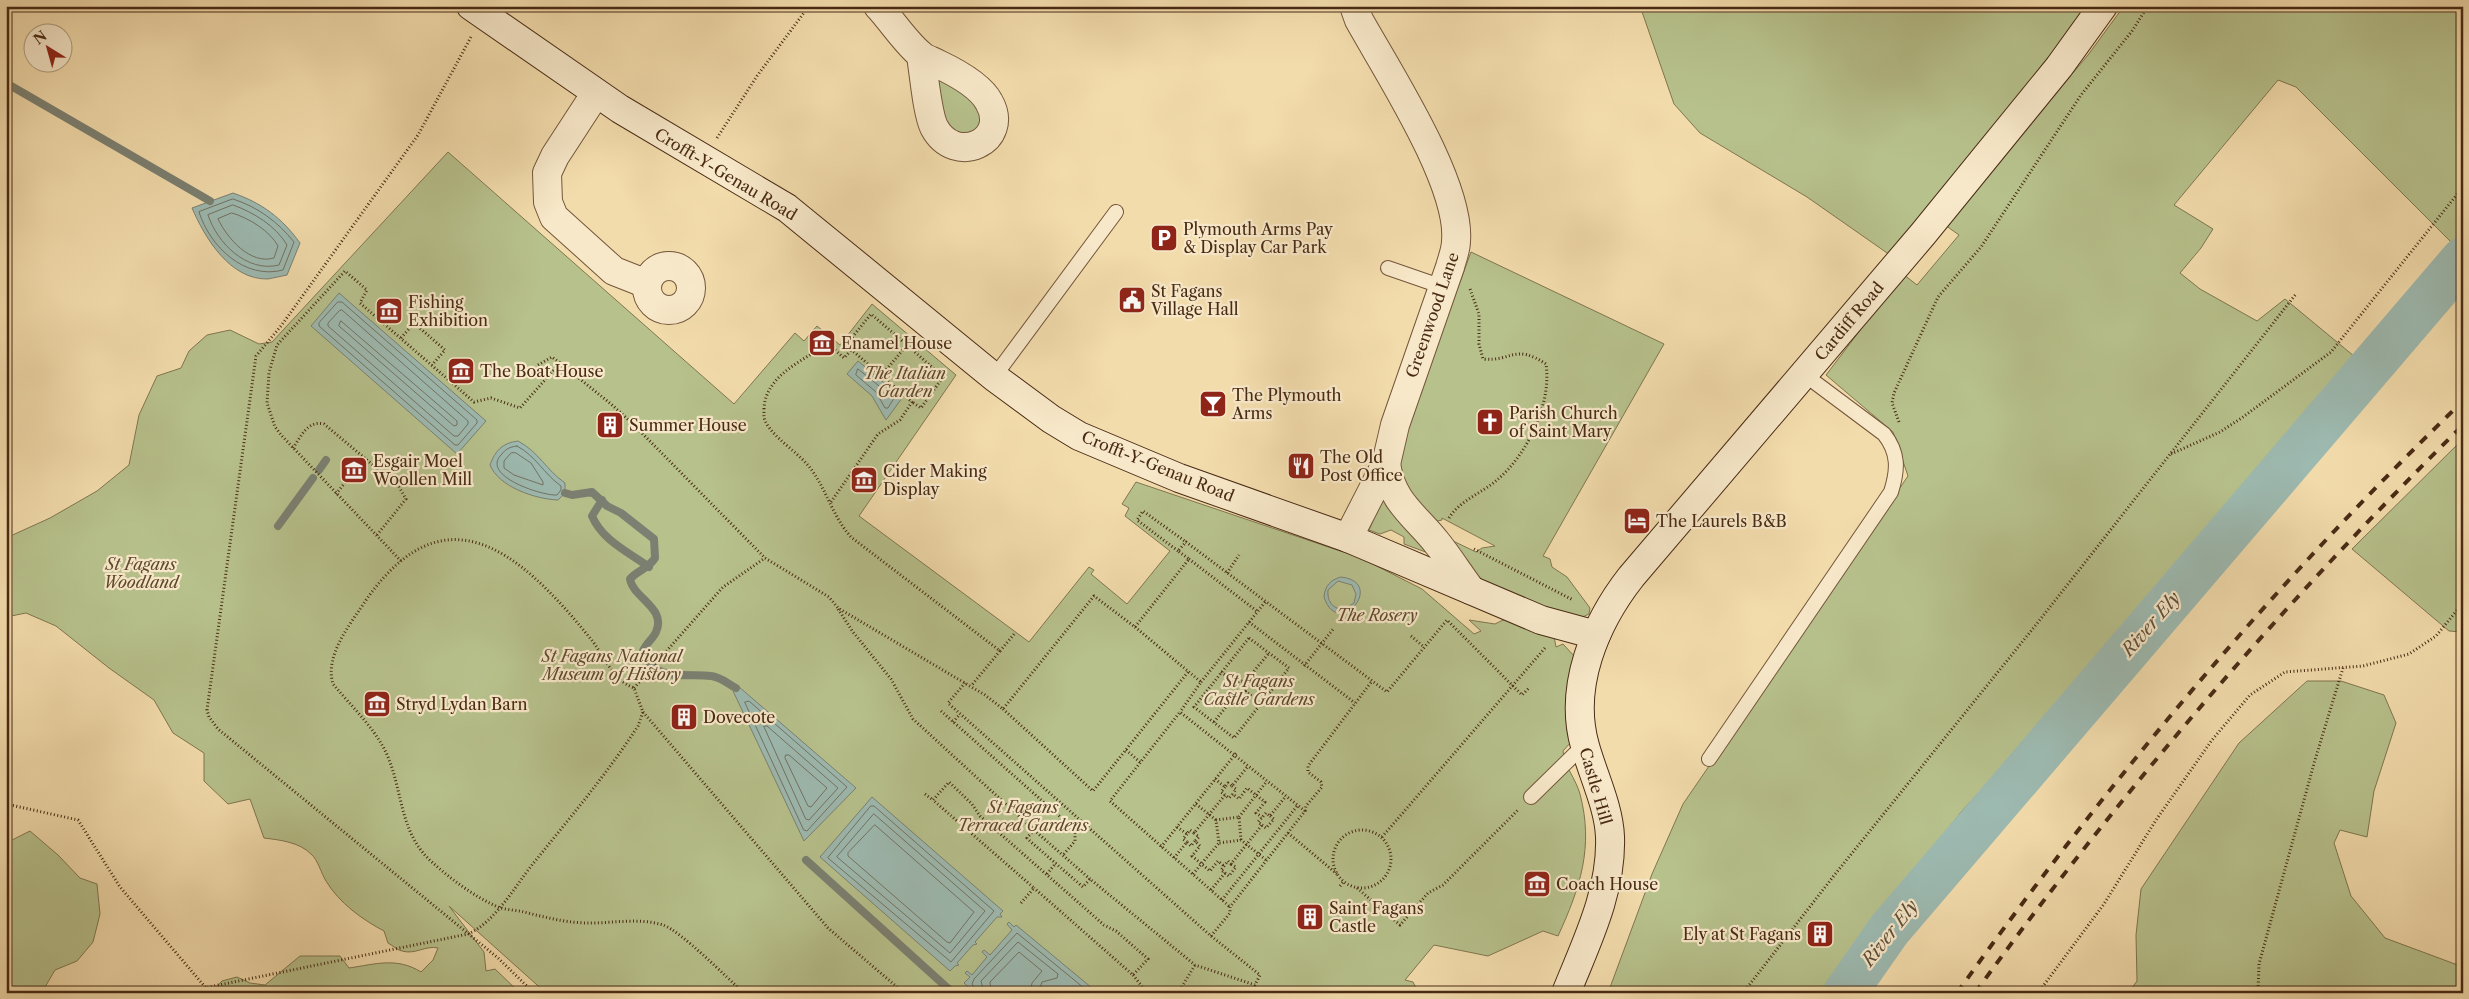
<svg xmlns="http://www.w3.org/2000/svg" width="2469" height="999" font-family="'Libre Caslon Text',serif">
  <rect width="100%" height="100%" fill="#f3dcac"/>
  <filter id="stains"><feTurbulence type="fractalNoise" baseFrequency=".004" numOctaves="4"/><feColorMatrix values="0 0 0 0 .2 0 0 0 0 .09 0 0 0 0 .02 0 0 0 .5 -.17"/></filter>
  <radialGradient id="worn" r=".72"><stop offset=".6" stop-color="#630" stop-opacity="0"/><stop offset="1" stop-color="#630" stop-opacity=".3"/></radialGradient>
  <g fill="#b7c18c" stroke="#807650">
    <polygon points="1640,6 2086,6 2036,76 1890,255 1807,197 1700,133 1674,104"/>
    <polygon points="2124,6 2463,6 2463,254 2296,87 2278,80 2174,205 2213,229 2201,248 2180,273 2200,289 2257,321 2285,299 2366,366 1962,811 1872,924 1843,964 1830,993 1608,993 1652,874 1683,804 1908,476 1893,432 1826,375 1903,274 1917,285 1959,235 1945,225 2088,55"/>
    <polygon points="935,75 983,107 984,128 959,137 942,119"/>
    <path d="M 448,152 L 734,404 L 795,333 L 804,341 L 817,326 L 840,345 L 872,304 L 956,375 L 859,516 L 1029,642 L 1089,567 L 1094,570 L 1091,574 L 1127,604 L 1170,551 L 1125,516 L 1129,508 L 1122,504 L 1136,482 L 1361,558 L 1422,589 L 1474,634 L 1481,631 L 1469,620 L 1495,624 L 1503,620 L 1514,620 L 1482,592 L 1451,540 L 1476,552 L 1482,548 L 1495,546 L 1442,518 L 1442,520 L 1433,522 L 1400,483 L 1400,445 L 1471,252 L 1664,344 L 1543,556 L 1550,559 L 1552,567 L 1567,577 L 1590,608 L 1589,614 L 1553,631 L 1556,647 L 1563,644 L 1575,657 L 1566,711 L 1571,742 L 1563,751 C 1564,766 1576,779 1580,794 C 1594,847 1580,888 1558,936 L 1543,931 L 1488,956 L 1434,945 L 1405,980 L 1413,982 L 1418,992 L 1422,993 L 546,993 L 449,906 L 484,952 L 486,971 L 495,969 L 520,993 L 211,993 L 222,981 L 237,977 L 250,983 L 265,985 L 300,956 L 340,956 L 349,968 C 376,964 397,957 421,972 L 433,960 L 438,948 C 426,945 415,955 402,951 C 397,950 392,945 388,943 L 384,931 C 363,920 339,903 326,881 C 321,873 318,860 311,854 C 299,842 280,840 264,838 L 250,799 L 228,804 L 204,781 L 204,753 L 173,733 L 154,700 L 109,668 L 56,626 L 26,613 L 6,617 L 6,538 L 50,518 L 97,491 L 129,465 L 139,415 L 157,376 L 181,368 L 189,351 L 207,335 L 230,330 L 259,344 L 272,342 Z"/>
    <polygon points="2463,439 2463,632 2449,631 2352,549"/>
    <polygon points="1383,498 1431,554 1404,544 1404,537 1391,530 1380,534 1369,530"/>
    <polygon points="2307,681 2341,681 2384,695 2396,723 2374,791 2367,837 2340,830 2334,843 2351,896 2385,938 2463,967 2463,993 2128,993 2137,981 2136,935 2141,889 2239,743"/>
    <polygon points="30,831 58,855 80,878 97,884 100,914 93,942 77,961 55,970 45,987 27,993 6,993 6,843"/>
  </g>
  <g fill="#9dbab1" stroke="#7b8072" fill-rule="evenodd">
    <path d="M 233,193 C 262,203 282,218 300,243 L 287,275 C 281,276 274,278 268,279 C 230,280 205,238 192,208 Z"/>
    <polygon points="339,293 486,421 457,454 311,326"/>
    <polygon points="858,361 902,398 886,420 872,396 847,374"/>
    <path d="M 518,441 C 540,453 545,469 565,483 L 565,493 L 558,500 C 535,499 499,487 490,465 C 495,451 502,443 518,441 Z"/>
    <path d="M 1341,577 C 1387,582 1338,641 1324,597 C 1325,586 1330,580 1341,577 ZM 1338,581 L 1352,585 L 1356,594 L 1354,603 L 1343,610 C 1332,608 1327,601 1328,590 Z"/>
    <polygon points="738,686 856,788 804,841 733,691"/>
    <polygon points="872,797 1003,911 1000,914 1002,917 997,917 975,942 977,944 973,945 957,963 959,965 955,966 950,971 820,857"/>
    <polygon points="1009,922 1014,927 1016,925 1098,993 1062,993 1054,989 1046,993 975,993 964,983 970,977 965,973 967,971 972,975 987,957 982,952 984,950 990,955 1012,930 1007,924"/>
  </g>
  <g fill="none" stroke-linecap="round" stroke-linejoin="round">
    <g stroke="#737262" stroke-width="1">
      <path d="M 233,199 C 258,207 278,222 294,242 L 283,270 C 245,280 210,247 199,212 Z"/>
      <path d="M 233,205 C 253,212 276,226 287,245 L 279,265 C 247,273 217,243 208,215 Z"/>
      <path d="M 232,213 C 249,218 270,231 278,246 L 274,258 C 250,265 227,238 218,219 Z"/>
      <polygon points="338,302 342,302 477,420 477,423 458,445 455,445 319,326 319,323"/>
      <polygon points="342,310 468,421 468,424 458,436 454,436 328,326 328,323 339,311"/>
      <polygon points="341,321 457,421 457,425 454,426 339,326"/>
      <polygon points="858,369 894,398 888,408 885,408 876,392 856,375"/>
      <path d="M 517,446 C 536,456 544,474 561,486 L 561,490 L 557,495 C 542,496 481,476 501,455 C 506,449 509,447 517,446 Z"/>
      <polygon points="516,453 531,463 543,482 543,485 514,475 504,468 504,461 511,453"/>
      <polygon points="745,702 749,701 847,787 807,831 804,830"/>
      <polygon points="764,726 767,726 838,788 809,820 806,819"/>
      <polygon points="786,755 789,755 827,788 811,807 808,806 785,758"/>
      <polygon points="871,806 874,806 994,911 951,962 828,858"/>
      <polygon points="874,814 985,911 950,953 837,857"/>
      <polygon points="875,825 974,912 950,943 947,942 848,856 848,853"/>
      <polyline points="977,993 972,984 974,979 1017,933 1090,993"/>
      <polyline points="984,993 981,981 1018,942 1058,974 1057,978 1042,982 1038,993"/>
      <polyline points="991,993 990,982 1019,952 1042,971 1032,983 1030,993"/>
    </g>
    <g stroke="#7b8072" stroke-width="8">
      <polyline points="6,83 210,201"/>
      <polyline points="319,470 326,460"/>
      <path d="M 565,493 L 572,495 L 592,492 L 607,506 L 621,513 L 654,539 L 655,558 C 648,569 638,570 630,579 C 633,598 667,608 656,632 C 653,639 646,643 643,651 C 653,683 687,673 711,676 C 721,677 728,684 736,688"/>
      <path d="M 602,500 L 592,516 C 602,540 628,552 649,567"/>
      <polyline points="278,526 313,478"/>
      <polyline points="806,860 953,993"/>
    </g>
    <polyline stroke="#9dbab1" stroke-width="44" points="1845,993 1889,930 2463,259"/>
    <g stroke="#74563a" stroke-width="16">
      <g id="lane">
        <polyline points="1388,268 1443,287"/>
        <polyline points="994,377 1116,212"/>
        <path d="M 1709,759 L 1891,492 C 1898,470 1899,453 1884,434 L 1805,375"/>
        <polyline points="1531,797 1584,745"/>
      </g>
    </g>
    <g stroke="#74563a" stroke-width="30">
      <g id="street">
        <path d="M 878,6 C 892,21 906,43 921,55 C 925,59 933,61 938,64 C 955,72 980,85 989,102 C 1011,141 955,167 934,127 C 927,112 924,74 921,56"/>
        <polyline points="596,93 555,156 547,173 548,202 554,217 614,271 647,284"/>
        <circle cx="669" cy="288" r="22"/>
        <path d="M 1386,464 C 1392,503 1415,515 1437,543 C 1449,558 1459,574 1471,590"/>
        <path d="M 1348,538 L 1386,464 L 1395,425 L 1450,267 C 1452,259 1456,250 1456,241 C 1461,184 1388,72 1359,20 L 1354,6"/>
      </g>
    </g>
    <g stroke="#492a14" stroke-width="30">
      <g id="secondary">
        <polyline points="471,6 620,109 787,208 994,377 1051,419 1079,436 1179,478 1348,538 1541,620 1596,635"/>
        <path d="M 1566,993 C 1586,943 1612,892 1610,837 C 1609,807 1593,775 1585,746 C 1568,687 1595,623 1631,577 L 1923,234 L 2059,67 L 2103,6"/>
      </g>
    </g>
    <g stroke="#492a14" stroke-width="3" stroke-dasharray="1 2.5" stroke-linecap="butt">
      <polyline points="471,37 418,135 281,326 256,356 207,710 209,717 218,729 498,958 534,993"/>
      <polyline points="717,138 757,76 809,6"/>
      <polyline points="401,338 414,323 445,350 432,365"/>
      <polyline points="907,345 943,377 921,408 912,402"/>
      <polyline points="835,350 844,358 851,350"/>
      <path d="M 816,351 C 794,365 766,379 764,408 C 764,415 763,419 768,426 C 779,442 799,453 811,469 C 827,491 833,517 851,537 L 1000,651 L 971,686"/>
      <polyline points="538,365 552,357 560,363"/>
      <polyline points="1899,422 1892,403 1894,393 1938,297 1981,247 2081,95 2132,31 2148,6"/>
      <path d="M 293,448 C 301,436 308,420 324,424 L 399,487 L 406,499 L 377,535"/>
      <polyline points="2171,454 2220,432 2243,417 2331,352 2463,187"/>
      <polyline points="336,494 348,479"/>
      <polyline points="831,502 878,434 900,420 912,402 846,345 871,314 907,345 881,376"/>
      <path d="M 1449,518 C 1459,501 1482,493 1497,480 C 1527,455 1552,404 1546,364 C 1514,343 1512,362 1483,359 L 1479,344 L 1479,314 L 1470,289"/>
      <polyline points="1474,549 1573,600"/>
      <polyline points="1178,551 1137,520 1143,511 1186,542"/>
      <polyline points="1189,559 1258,612"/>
      <polyline points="401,561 282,436 275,427 267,403 269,373 277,345 345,271 367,290 360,303 474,402 491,398 520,408 560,363 611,404 633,424 765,558 829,597 838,608 985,695 1003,709 1094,596 1135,627 1189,559 1178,551 1186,542 1387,692 1447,620 1522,695 1530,687"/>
      <polyline points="1227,573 1239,555"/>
      <polyline points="838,609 853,632 891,679 913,719 1034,830 1027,838 1031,842 1083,887 1090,879 1195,965 1255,985 1260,975 1211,936 948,703 965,683"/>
      <polyline points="1249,622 1355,703"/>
      <polyline points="1135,627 1201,682 1180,712"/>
      <polyline points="1411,636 1424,647"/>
      <polygon points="1249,638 1289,668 1234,738 1194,707"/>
      <polyline points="1000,651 1015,633"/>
      <polyline points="1304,666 1334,628"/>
      <polyline points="1221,672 1236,683"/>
      <circle cx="1241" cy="687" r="6"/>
      <polyline points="1201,682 1266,601"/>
      <polyline points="1245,682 1269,653"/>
      <polyline points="634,688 723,587 765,558"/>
      <polyline points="1245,691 1261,703"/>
      <polyline points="1003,709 1093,791 1188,672"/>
      <polyline points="941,711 1075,830 1075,841 1063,855"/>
      <polyline points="643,712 828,928 904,993"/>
      <polyline points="953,722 960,714"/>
      <polyline points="1214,722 1237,693"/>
      <polyline points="1126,750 1140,762"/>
      <polyline points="1215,779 1225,787 1228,783 1232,786 1248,766"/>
      <polyline points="1232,786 1236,789 1233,794"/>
      <polyline points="1225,787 1221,792 1225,795"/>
      <polyline points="925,794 933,800"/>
      <polyline points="6,804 78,820 120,887 206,988"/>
      <polyline points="1196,804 1216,820"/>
      <polyline points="1305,811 1306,806 1322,787 1321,782 1308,772 1308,766 1372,681"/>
      <polyline points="1239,817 1267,781"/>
      <polyline points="1262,825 1266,828 1274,819 1270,816"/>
      <polyline points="1177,827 1187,834 1190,830 1194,833 1225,795 1229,798 1233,794 1239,799 1247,788 1265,802 1256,813 1262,817"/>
      <circle cx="1362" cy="859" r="29"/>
      <polyline points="1034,830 1090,879"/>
      <polyline points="1194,833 1199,837 1195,841"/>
      <polyline points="1288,833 1337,874"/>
      <polyline points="1187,834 1183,839 1187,842"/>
      <polyline points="1382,837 1545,648"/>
      <polyline points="1241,840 1239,817 1216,820 1219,843 1241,840 1266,860"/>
      <polyline points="1161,847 1237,752"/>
      <polyline points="1174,858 1187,842 1191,846 1195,841 1200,846 1192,856 1210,871 1218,861 1224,866"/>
      <polyline points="1225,873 1229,876 1236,867 1231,864"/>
      <polyline points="1047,874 1056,863"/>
      <polyline points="1193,874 1219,843"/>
      <polyline points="1340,886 1344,881"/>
      <polyline points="1357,888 1400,925 1428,893 1443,885 1518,810"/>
      <polyline points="1211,890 1225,873 1221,870 1228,861 1231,864 1262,825 1258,822 1266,813 1270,816 1286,796"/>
      <polyline points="1222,900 1298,805"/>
      <polyline points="1021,903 1034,888 933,800 949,782 972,804 980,816 1104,925 1116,931 1148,959 1133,975 1034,888"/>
      <polyline points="1211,936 1230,913 1230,907 1305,811 1180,712 1110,801 1230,907"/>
      <polyline points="1133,975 1147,993"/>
      <path d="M 180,993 L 468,934 C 495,922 514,888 532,865 C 568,820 607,774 638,726 L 643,712 L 634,688 C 611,679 605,656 590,638 C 518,549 441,484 360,609 C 346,630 325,658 333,684 C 351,706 377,730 388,757 C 403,793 400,835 433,863 C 452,880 475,897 498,907 C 506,910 516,910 524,912 C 544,917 563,922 584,923 C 609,924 638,917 663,925 C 681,931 727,978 744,993"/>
      <polyline points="1178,993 1195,965"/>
      <polyline points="1743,993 1836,873 2035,626 2296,294"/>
      <polyline points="2038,993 2104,904 2156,820 2212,740 2250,695 2285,672 2363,666 2409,654 2436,636 2463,603"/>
      <polyline points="2258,993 2259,964 2315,760 2343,668"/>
    </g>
    <use href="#lane" stroke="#f7e8c9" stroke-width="14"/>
    <use href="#street" stroke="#f7e8c9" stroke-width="28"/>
    <use href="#secondary" stroke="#f7e8c9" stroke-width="28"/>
    <g stroke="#492a14" stroke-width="4" stroke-dasharray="9 9" stroke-linecap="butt">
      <path d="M 1957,993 C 2108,781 2276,581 2463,401"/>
      <path d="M 1975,993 C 2122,790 2285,601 2463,425"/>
    </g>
  </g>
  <defs>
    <g id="parking-square" transform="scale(1.4375)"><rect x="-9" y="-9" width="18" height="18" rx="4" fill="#8f2418" stroke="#f7e8c9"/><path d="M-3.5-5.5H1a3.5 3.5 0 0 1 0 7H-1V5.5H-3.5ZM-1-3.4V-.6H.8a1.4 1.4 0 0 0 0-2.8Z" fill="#fff"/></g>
    <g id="civic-square" transform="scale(1.4375)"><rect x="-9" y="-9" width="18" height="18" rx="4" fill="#8f2418" stroke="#f7e8c9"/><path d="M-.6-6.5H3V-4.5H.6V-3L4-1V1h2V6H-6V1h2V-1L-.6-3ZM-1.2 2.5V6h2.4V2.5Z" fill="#fff"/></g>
    <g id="museum-square" transform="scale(1.4375)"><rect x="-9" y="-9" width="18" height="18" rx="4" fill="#8f2418" stroke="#f7e8c9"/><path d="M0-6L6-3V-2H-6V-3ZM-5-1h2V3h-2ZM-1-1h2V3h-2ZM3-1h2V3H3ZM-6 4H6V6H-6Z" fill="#fff"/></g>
    <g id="bar-square" transform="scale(1.4375)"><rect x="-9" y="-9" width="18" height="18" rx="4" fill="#8f2418" stroke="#f7e8c9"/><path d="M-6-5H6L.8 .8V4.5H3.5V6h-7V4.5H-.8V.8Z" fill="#fff"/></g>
    <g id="church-square" transform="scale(1.4375)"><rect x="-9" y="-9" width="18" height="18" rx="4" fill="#8f2418" stroke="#f7e8c9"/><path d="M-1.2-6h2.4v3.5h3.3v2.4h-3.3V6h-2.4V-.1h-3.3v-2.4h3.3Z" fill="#fff"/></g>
    <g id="building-square" transform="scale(1.4375)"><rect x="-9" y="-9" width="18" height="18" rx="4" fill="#8f2418" stroke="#f7e8c9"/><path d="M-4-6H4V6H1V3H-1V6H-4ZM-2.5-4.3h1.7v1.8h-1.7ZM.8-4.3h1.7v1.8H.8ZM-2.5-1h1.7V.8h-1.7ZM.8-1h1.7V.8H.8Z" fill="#fff"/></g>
    <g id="restaurant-square" transform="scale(1.4375)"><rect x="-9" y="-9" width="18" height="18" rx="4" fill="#8f2418" stroke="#f7e8c9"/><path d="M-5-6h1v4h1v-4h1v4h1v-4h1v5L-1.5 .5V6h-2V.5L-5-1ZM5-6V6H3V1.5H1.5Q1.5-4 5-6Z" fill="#fff"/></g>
    <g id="hotel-square" transform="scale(1.4375)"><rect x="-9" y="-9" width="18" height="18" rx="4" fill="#8f2418" stroke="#f7e8c9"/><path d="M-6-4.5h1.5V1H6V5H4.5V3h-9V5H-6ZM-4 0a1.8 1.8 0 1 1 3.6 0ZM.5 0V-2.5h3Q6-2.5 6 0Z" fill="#fff"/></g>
  </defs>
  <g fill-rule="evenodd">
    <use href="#parking-square" x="1164" y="238"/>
    <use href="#civic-square" x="1132" y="300"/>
    <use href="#museum-square" x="389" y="311"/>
    <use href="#museum-square" x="822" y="343"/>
    <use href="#museum-square" x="461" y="371"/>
    <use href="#bar-square" x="1213" y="404"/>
    <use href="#church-square" x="1490" y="422"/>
    <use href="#building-square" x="610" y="425"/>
    <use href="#restaurant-square" x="1301" y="466"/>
    <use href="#museum-square" x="354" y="470"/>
    <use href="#museum-square" x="864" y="480"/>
    <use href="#hotel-square" x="1637" y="521"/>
    <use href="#museum-square" x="377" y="704"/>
    <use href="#building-square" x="684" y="717"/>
    <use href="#museum-square" x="1537" y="884"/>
    <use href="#building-square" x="1310" y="917"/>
    <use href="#building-square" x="1820" y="934"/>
  </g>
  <g text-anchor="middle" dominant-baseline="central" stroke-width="4.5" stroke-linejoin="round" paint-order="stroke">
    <g font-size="16" fill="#492a14" stroke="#f7e8c9">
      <text transform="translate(726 174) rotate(31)">Crofft-Y-Genau Road</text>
      <text transform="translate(1432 315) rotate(-71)">Greenwood Lane</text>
      <text transform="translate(1849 321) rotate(-50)">Cardiff Road</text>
      <text transform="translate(1158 466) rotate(22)">Crofft-Y-Genau Road</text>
      <text transform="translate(1596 786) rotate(74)">Castle Hill</text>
    </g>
    <g font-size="16" fill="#492a14" stroke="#f7e8c9" text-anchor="start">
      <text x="1183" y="229">Plymouth Arms Pay<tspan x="1183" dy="18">&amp; Display Car Park</tspan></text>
      <text x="1151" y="291">St Fagans<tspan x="1151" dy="18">Village Hall</tspan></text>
      <text x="408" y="302">Fishing<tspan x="408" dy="18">Exhibition</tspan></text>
      <text x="841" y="343">Enamel House</text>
      <text x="480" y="371">The Boat House</text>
      <text x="1232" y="395">The Plymouth<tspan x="1232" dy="18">Arms</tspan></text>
      <text x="1509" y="413">Parish Church<tspan x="1509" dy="18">of Saint Mary</tspan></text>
      <text x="629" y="425">Summer House</text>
      <text x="1320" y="457">The Old<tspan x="1320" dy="18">Post Office</tspan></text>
      <text x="373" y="461">Esgair Moel<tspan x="373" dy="18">Woollen Mill</tspan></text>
      <text x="883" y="471">Cider Making<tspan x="883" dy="18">Display</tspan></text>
      <text x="1656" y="521">The Laurels B&amp;B</text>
      <text x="396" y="704">Stryd Lydan Barn</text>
      <text x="703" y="717">Dovecote</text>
      <text x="1556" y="884">Coach House</text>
      <text x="1329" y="908">Saint Fagans<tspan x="1329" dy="18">Castle</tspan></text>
      <text x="1801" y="934" text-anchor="end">Ely at St Fagans</text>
    </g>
    <g font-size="16" font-style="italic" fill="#5f482c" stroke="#f7e8c9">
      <text x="905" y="373">The Italian<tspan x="905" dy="18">Garden</tspan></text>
      <text x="141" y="564">St Fagans<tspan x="141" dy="18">Woodland</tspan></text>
      <text x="1377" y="615">The Rosery</text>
      <text x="612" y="656">St Fagans National<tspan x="612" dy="18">Museum of History</tspan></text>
      <text x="1259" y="681">St Fagans<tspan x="1259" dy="18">Castle Gardens</tspan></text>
      <text x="1023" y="807">St Fagans<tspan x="1023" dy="18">Terraced Gardens</tspan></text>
    </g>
    <g font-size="18" font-style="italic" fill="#5e4e3b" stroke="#f7e8c9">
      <text transform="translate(2151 624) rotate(-49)">River Ely</text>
      <text transform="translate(1890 933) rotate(-52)">River Ely</text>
    </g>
  </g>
  <rect width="2469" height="999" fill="none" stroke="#f3dcac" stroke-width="25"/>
  <rect x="8" y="8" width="2454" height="984" fill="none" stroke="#492a14" stroke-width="2.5"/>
  <rect x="12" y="12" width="2444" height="974" fill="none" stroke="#492a14"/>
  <g transform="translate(48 48) rotate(323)"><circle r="24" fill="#f7e8c9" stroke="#b19c81"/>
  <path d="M0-4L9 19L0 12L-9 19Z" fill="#8f2418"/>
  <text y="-8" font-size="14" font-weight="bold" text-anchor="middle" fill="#492a14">N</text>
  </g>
  <rect width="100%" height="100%" filter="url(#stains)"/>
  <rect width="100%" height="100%" fill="url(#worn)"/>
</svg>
